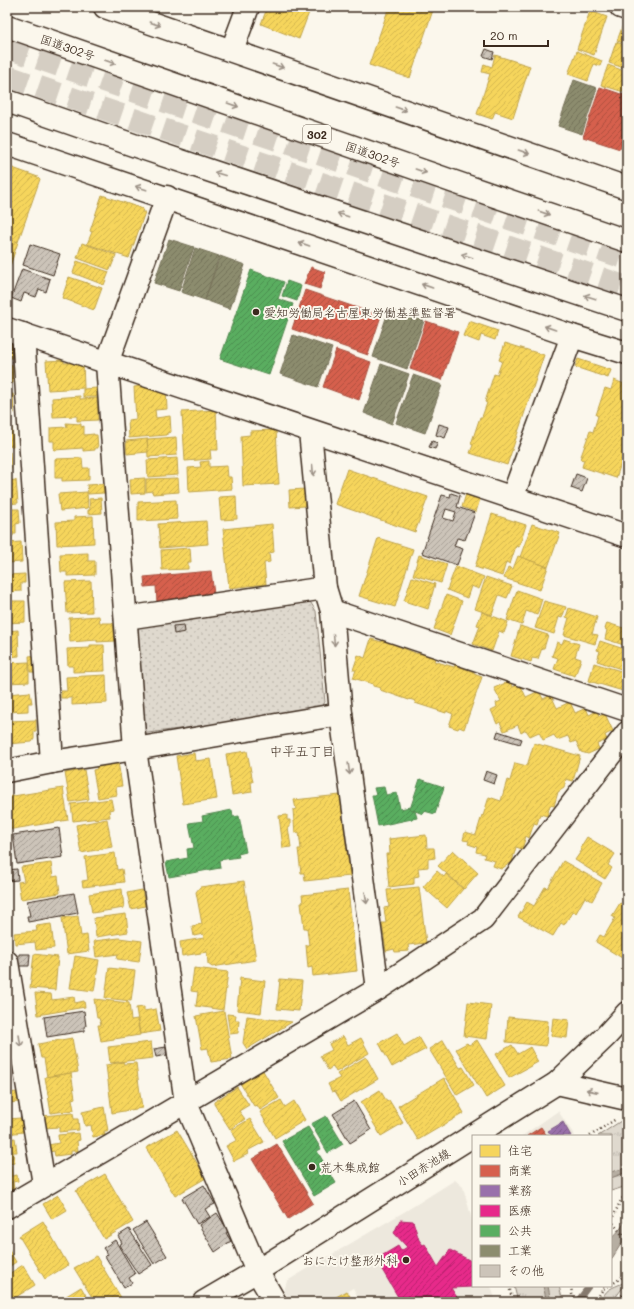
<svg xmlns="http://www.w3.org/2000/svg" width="634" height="1309" font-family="Mali,'Klee One',sans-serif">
  <defs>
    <pattern id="grass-tufts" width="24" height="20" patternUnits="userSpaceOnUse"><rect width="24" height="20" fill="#dfd9ce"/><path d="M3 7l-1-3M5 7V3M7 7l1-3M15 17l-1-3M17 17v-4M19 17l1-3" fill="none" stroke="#c0bab0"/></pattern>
    <pattern id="park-dots" width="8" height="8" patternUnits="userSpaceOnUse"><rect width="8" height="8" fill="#dfd9ce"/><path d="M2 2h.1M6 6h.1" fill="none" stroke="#c0bab0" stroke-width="1.8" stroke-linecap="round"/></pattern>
    <pattern id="homes-hatch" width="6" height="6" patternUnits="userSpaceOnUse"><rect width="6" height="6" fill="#f6d55c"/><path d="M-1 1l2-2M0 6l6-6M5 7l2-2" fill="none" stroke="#d4b750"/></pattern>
    <pattern id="shops-hatch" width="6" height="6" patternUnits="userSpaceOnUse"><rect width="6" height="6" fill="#d6604d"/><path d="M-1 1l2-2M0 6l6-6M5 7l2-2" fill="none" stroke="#af4f3f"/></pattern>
    <pattern id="offices-hatch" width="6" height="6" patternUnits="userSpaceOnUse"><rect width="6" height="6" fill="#9970ab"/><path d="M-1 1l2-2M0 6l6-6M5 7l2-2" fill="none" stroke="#7e5c8b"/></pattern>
    <pattern id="health-hatch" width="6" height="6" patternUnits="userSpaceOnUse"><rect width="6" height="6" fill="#e7298a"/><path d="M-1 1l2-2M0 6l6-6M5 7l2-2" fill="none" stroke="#bc2370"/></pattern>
    <pattern id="public-hatch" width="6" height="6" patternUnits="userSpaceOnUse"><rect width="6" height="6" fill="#5aae61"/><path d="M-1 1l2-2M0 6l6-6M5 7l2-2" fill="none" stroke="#4c8e4f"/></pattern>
    <pattern id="industry-hatch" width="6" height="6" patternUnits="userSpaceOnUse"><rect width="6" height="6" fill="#8c8c6e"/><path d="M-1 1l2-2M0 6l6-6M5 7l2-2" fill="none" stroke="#74735a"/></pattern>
    <pattern id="building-hatch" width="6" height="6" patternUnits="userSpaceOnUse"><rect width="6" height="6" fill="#ccc4b9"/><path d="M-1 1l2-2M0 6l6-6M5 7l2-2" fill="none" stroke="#a79f96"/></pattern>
  </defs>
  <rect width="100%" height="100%" fill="#fbf7ec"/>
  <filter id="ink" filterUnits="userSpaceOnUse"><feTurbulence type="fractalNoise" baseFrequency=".025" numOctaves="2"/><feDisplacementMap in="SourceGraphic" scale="8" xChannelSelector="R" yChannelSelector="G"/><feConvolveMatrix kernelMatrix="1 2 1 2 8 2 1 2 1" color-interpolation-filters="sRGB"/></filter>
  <g filter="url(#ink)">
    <g fill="#ede8dd">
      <polygon points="558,1111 575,1136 522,1136 541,1123"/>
      <polygon points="455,1180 463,1187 473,1223 473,1286 491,1286 496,1302 361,1302 353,1288 328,1302 291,1302 284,1291 287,1281 409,1209"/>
    </g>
    <g fill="url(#grass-tufts)" stroke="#8d8276">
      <polygon points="624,1119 627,1124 627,1186 611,1191 611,1136 598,1136"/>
      <path d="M 623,1283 L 624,1286 L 612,1302 L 602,1302 C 604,1289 612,1288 623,1283 Z"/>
      <polygon points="514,1286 559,1286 563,1302 518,1302"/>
    </g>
    <polygon fill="url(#park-dots)" stroke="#8d8276" points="309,600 316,611 325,702 319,711 140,734 132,626"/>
    <g fill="#b6aea2" stroke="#85796d">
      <polygon points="627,1161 627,1172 611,1178 611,1172 622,1169"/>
      <path d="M 627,1215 L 627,1242 L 621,1244 L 611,1260 L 611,1238 C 619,1232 624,1225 627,1215 Z"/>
      <polygon points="543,1286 548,1286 551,1302 547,1302"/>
    </g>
    <g fill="url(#homes-hatch)" stroke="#bea249">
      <polygon points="262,7 311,7 299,39 261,24 266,11 261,9"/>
      <polygon points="389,7 434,7 410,78 369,65"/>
      <polygon points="590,11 607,17 594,55 577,49"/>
      <polygon points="624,22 627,23 627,44 617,41"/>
      <polygon points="616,42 627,46 627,69 609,63"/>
      <polygon points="577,51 602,61 600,66 594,64 588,81 568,74"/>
      <polygon points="495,55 530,66 513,118 495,112 492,119 477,114 490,74 482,72 484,64 492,67"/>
      <polygon points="608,65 627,72 627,93 601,85"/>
      <polygon points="7,166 38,177 40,179 18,242 7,238"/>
      <polygon points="102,195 143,209 142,212 145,212 129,258 87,244 92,232 90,231"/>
      <polygon points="7,238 18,242 7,275"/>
      <polygon points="82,243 116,255 110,270 77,258"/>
      <polygon points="77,261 109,272 104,285 73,273"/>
      <polygon points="69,277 102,288 94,310 62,298"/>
      <polygon points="469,321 498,331 495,340 481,335 479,342 463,336"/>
      <polygon points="7,337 12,339 12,358 7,358"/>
      <polygon points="505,343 544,355 507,465 470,453 473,445 471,444 480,417 482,417 487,403 485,402 494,374 497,375 502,361 499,360"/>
      <polygon points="578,359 611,370 608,378 575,367"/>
      <polygon points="64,360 64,363 83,362 84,388 48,390 46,361"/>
      <polygon points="7,365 12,365 13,383 7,384"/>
      <polygon points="614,380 627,385 627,446 616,478 582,467 584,460 580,459 590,431 593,432 598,416 596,415 605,388 611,390"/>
      <polygon points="153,385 154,391 166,390 167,409 155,410 156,418 170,416 171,432 167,433 167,435 129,438 128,420 136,419 134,387"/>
      <polygon points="97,388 98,397 83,397 83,389"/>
      <polygon points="13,394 14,413 7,413 7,395"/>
      <polygon points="80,396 80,399 97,398 98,420 77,421 77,416 53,417 52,398"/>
      <polygon points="216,410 218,450 210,450 211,459 185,461 182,412"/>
      <polygon points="7,420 11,420 13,446 7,446"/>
      <polygon points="66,423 81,424 81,427 84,426 84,435 94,434 94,435 97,435 98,448 95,448 95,450 83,451 83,448 54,450 54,441 50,441 50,428 67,427"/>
      <polygon points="276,430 279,484 243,486 241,436 250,435 250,431"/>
      <polygon points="176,437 177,455 148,457 147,439"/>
      <polygon points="147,439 148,452 127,454 126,441"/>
      <polygon points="7,452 10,452 11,469 7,469"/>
      <polygon points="82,458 83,468 89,468 89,480 62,481 62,478 55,478 55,459"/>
      <polygon points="177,458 178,475 148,477 147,460"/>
      <polygon points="209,461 209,467 227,466 228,477 231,477 232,489 189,492 188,468 201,467 200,462"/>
      <polygon points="347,469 428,497 415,532 335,504"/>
      <polygon points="145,478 145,493 131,494 130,479"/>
      <polygon points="178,478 179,492 153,494 152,491 146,492 146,479"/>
      <polygon points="16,480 18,503 7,504 7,481"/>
      <polygon points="103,484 104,493 88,494 87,485"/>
      <polygon points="305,489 305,506 290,507 289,490"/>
      <polygon points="87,492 88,508 60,511 58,494"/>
      <polygon points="466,494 480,499 476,512 462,507"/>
      <polygon points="236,496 237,519 221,520 219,497"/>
      <polygon points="101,498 102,513 88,514 88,510 90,510 89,499"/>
      <polygon points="176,500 177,519 138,521 138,502"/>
      <polygon points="7,509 19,509 20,523 16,524 16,534 13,534 13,536 7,537"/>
      <polygon points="492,514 526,525 519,547 516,546 510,564 506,562 502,576 475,567"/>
      <polygon points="93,516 94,543 57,545 56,522 74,521 74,517"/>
      <polygon points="206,521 208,544 160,548 158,524"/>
      <polygon points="272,524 274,552 269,553 270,562 264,563 266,584 229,588 223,529"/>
      <polygon points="532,524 560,533 548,567 520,557"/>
      <polygon points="378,538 413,549 395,607 359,596"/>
      <polygon points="21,542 22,562 7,563 7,543"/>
      <polygon points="190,548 191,562 188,562 188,569 162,570 161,550"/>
      <polygon points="88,553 88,561 95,561 95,575 67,576 67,572 61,572 60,554"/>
      <polygon points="419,555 447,564 441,583 413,575"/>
      <polygon points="518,556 548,567 540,590 504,578 508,567 513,569"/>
      <polygon points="456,566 484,577 479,589 471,586 467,598 447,590"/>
      <polygon points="25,574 25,583 21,583 21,591 7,592 7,575"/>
      <polygon points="412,577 435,584 428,609 404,601"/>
      <polygon points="486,577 512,586 507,598 499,595 492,615 475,609"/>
      <polygon points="91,581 92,612 67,613 65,582"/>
      <polygon points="517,590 542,599 537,615 526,611 522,625 507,620"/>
      <polygon points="446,595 462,601 450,635 434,629"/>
      <polygon points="7,601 25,601 25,622 7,623"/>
      <polygon points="544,601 566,607 562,618 559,617 554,634 535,628"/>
      <polygon points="569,608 597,617 592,634 598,635 595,644 564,635 569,618 566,617"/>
      <polygon points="482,612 508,622 504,633 499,631 492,651 473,644 480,626 477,625"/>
      <polygon points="99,616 100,623 113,623 115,641 97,642 97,640 70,642 69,618"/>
      <polygon points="607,623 627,629 627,646 605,639 607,630 605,629"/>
      <polygon points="520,626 548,635 544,648 542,648 538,659 532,658 531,662 511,656"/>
      <polygon points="18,630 19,656 7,657 7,631"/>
      <polygon points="371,639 382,642 382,640 418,654 418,653 435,658 434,661 454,667 455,665 474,672 474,674 482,677 464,729 459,727 458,729 449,726 453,714 446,711 446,713 415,703 416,701 409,699 409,700 380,690 381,688 373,686 373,684 353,678 356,670 353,670 358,655 365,658"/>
      <polygon points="564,639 579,644 575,657 581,659 575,676 554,669 558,658 552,656 557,642 562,644"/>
      <polygon points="600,641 627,650 627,671 597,661 600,651 597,650"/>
      <polygon points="90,645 104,645 105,671 73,672 73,666 68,666 67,649 90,648"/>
      <polygon points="39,655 40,672 30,672 29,656"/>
      <polygon points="29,662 29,682 7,683 7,663"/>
      <polygon points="594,663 624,672 621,682 625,683 623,691 589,681"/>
      <polygon points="106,675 107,703 72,705 72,698 61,698 61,691 67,691 66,677"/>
      <polygon points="510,681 513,687 520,684 526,697 539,691 543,699 551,695 557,708 570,702 575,713 586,708 589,715 597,711 599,716 605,714 613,731 605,735 607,740 597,744 599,749 588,754 581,752 576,741 571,743 568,736 557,740 554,735 543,740 539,732 530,736 526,730 521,733 518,725 504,731 500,722 497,724 491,710 497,707 496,703 501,701 494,688"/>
      <polygon points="30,692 32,703 28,703 28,711 7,712 7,694"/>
      <polygon points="36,720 36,731 34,731 34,739 32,742 7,744 7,721"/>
      <polygon points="534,743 580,756 573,781 566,779 564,788 558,792 554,806 550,805 547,816 540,814 537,824 534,823 529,838 526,836 522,849 516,847 512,862 501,869 493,866 495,861 484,858 485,854 476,852 477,847 468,844 469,841 463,840 465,832 476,835 482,815 483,816 489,797 501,801 507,780 510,781 515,763 527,766"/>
      <polygon points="247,751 253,782 251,782 252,792 232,795 226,754"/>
      <polygon points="194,753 195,761 211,759 217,799 183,804 176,756"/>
      <polygon points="118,762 122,786 116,787 117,795 98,798 93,770 97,769 96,766"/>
      <polygon points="84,770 89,799 70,802 65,773"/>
      <polygon points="63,788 68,820 7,830 7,797"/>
      <polygon points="340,795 350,876 305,881 304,873 301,873 298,849 301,849 299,832 295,833 293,810 296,809 294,800"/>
      <polygon points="111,799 113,809 109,810 110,817 73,821 71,804"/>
      <polygon points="287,815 287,820 290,820 290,827 288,827 291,847 283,848 279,816"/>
      <polygon points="107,819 112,847 81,853 76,825"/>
      <polygon points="426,835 427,848 434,848 435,858 428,859 428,867 418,868 419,876 414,877 414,884 389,887 386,854 390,854 389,839"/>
      <polygon points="587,837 615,854 608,865 612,868 605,879 575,860 582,850 580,848"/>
      <polygon points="453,850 478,873 464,889 438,866"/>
      <polygon points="115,853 117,870 122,869 124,882 83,887 82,881 88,880 85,857"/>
      <polygon points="563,861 602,883 592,901 585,897 576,913 573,911 564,925 561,923 553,936 518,917 527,902 534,906 545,887 548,888"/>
      <polygon points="51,863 53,877 58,876 60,893 21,899 18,882 24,881 21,867"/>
      <polygon points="437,871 444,877 446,874 463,889 447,908 423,887"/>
      <polygon points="244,881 256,960 212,967 208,964 207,952 182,956 180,942 204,938 203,934 194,936 192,926 202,924 196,892 200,887"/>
      <polygon points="419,887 426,943 408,945 409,951 395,952 394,949 386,951 382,923 386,923 384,908 389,907 387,890"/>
      <polygon points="122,889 124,908 92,913 89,894"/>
      <polygon points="142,890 145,906 131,909 127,893"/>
      <polygon points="348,890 357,971 313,976 312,967 308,968 306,945 309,945 307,928 304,928 301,903 303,903 302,895"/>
      <polygon points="620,903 626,906 627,903 627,961 596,942 600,935 604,937 615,918 612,916"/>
      <polygon points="126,914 128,932 96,937 94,918"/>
      <polygon points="78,916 81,936 87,935 89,951 67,954 62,918"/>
      <polygon points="51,924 54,948 36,950 35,942 15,944 14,933 37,931 36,926"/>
      <polygon points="119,938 142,941 139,962 117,959 118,954 96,957 94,941"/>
      <polygon points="34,954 58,957 55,990 30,988"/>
      <polygon points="75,956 99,960 94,991 70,988"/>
      <polygon points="109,968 135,971 131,1001 105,998"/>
      <polygon points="194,968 228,972 223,1010 196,1006 198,992 191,991"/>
      <polygon points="240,978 265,981 261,1013 237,1010"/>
      <polygon points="280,979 302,981 299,1011 277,1009"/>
      <polygon points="35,993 51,994 52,1000 74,997 75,1003 84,1001 85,1007 38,1015"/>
      <polygon points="94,999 129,1003 131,1020 137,1019 140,1035 101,1041 98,1025 101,1025 99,1018 97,1018"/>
      <polygon points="468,1002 491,1005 487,1039 464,1036"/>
      <polygon points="144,1007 144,1011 156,1009 160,1031 140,1034 136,1008"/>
      <polygon points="224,1011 232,1059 211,1062 208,1048 202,1049 196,1016"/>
      <polygon points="227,1014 236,1015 235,1020 239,1020 238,1033 230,1034"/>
      <polygon points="247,1016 292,1022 247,1049 243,1043"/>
      <polygon points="508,1017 548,1021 546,1046 506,1042"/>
      <polygon points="553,1018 569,1020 567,1038 551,1036"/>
      <polygon points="397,1033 404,1046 419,1037 426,1049 392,1067 379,1043"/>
      <polygon points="343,1036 348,1045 361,1038 369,1053 336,1072 333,1066 328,1070 320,1056 332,1050 329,1044"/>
      <polygon points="72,1038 78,1072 47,1077 44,1058 41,1058 38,1044"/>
      <polygon points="443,1040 460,1068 463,1067 474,1085 457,1095 429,1049"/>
      <polygon points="477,1040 505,1086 486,1098 456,1049 467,1043 469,1045"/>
      <polygon points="151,1042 153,1058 110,1063 108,1047"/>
      <polygon points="512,1045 518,1054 530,1047 538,1062 509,1078 496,1054"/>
      <polygon points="366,1057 378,1079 341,1101 335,1091 332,1092 328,1084 340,1078 337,1074"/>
      <polygon points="123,1062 124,1064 136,1063 142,1108 112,1113 106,1065"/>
      <polygon points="262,1069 279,1098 260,1110 257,1105 254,1106 240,1083"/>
      <polygon points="71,1073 75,1098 72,1099 74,1110 51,1113 45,1077"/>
      <polygon points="444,1078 464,1113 418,1140 398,1106"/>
      <polygon points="237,1087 249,1105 239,1111 245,1119 230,1129 214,1104 214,1102"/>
      <polygon points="380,1090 387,1102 389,1100 403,1123 381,1136 361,1102"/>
      <polygon points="18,1092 19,1102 7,1103 7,1093"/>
      <polygon points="281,1100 285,1107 294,1101 305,1120 275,1138 260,1112"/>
      <polygon points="104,1107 108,1131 104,1131 105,1135 93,1137 91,1125 85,1126 82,1112"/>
      <polygon points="73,1113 74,1119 78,1119 79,1130 59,1132 59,1127 44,1128 43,1116"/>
      <polygon points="21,1118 23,1132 7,1134 7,1119"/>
      <polygon points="250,1119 264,1142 247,1151 248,1154 234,1161 226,1146 237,1140 231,1130"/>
      <polygon points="177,1130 206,1178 175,1196 146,1148"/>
      <polygon points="79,1133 80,1140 77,1141 78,1151 71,1151 71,1154 55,1156 54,1151 49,1152 48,1145 59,1143 58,1135"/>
      <polygon points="15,1138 17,1152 13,1152 15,1163 7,1164 7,1139"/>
      <polygon points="7,1165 11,1165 12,1176 17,1175 18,1181 13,1182 14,1189 7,1191"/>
      <polygon points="105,1174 133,1222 104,1239 76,1191"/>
      <polygon points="58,1195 67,1210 52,1219 43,1204"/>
      <polygon points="43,1221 68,1265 45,1279 19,1236"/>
      <polygon points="7,1247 16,1262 7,1268"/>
      <polygon points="96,1256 123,1301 121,1302 95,1302 74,1268"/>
      <polygon points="23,1265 35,1285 13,1299 7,1290 7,1275"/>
      <polygon points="81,1287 90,1302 58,1302 58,1301"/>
      <polygon points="347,1291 353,1302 327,1302"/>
    </g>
    <g fill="url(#shops-hatch)" stroke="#a8503f">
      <polygon points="600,87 627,96 627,129 620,149 583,137"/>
      <polygon points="311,267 325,272 320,289 304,284"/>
      <polygon points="305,290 381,316 368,355 292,329"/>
      <polygon points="426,321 458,332 442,380 410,369"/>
      <polygon points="336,350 371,362 359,400 323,387"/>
      <polygon points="211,571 214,594 180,597 180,601 157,603 156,586 145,587 144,577"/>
      <polygon points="627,1064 627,1087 625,1085"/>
      <polygon points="541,1127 547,1136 527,1136"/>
      <polygon points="277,1144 313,1203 288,1219 252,1159"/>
    </g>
    <polygon fill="url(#offices-hatch)" stroke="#7d5b81" points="563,1122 571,1136 552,1136 548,1131"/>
    <polygon fill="url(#health-hatch)" stroke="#b3296a" points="400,1220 413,1221 419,1240 423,1245 425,1244 438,1267 450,1250 473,1262 472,1287 451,1288 460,1302 401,1302 381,1268 383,1267 378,1258 398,1246 401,1251 407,1247 394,1233"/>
    <g fill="url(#public-hatch)" stroke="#51864d">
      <polygon points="251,270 284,282 278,299 293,304 269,375 220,359"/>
      <polygon points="287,281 301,286 297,301 282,296"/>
      <polygon points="420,779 444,787 435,814 424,811 423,814 410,809"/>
      <polygon points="384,787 386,795 397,793 400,809 410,807 410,809 415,811 417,818 378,826 372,795 376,795 374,788"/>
      <polygon points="232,810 233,817 239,816 246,852 238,854 239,857 219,860 220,868 169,877 166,862 188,858 187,849 194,848 189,823 203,821 202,816"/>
      <polygon points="326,1116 343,1144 328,1153 311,1124"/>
      <polygon points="308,1127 321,1149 317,1151 336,1183 314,1196 282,1141"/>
    </g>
    <g fill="url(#industry-hatch)" stroke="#746f56">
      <polygon points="574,80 597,88 582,134 558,126"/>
      <polygon points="169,239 194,247 179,291 154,283"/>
      <polygon points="195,248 219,256 205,300 181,292"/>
      <polygon points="220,256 245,265 230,309 205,300"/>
      <polygon points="389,309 424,321 407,369 373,357"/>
      <polygon points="293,335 332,348 318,387 280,374"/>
      <polygon points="381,364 409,374 392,424 364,413"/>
      <polygon points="413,375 442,385 425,433 396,423"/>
    </g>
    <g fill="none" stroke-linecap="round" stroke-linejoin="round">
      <polyline stroke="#85796d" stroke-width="6" points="577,1302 589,1286"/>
    </g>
    <g fill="url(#building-hatch)" stroke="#3b2a1e" fill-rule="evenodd">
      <polygon points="486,49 494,52 492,59 483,56"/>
      <polygon points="30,244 60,254 53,275 23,265"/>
      <polygon points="22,269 50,279 46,292 39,289 36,297 24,293 21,302 11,298"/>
      <polygon points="439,424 449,427 445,438 436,435"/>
      <polygon points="432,441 438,443 435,449 429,447"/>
      <polygon points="576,474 587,478 582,492 571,488"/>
      <path d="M 451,493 L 460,496 L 457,507 L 475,513 L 465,540 L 457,538 L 454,546 L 463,549 L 457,565 L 422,553 L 442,495 L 450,497 ZM 446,509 L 456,512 L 453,521 L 443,518 Z"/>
      <polygon points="184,625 185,632 174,634 173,626"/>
      <polygon points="498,731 522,739 520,744 496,737"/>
      <polygon points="486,771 497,775 494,784 483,780"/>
      <polygon points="59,828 63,857 17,864 13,835"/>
      <polygon points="17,869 18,880 7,881 7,870"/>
      <polygon points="74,893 78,913 28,922 27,916 30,916 27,901"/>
      <polygon points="19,954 30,954 29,966 18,966"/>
      <polygon points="84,1011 86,1026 84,1027 84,1031 47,1037 44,1017"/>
      <polygon points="166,1047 167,1055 156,1057 154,1049"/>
      <polygon points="354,1101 371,1130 350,1143 333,1114"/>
      <polygon points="204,1185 215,1204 205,1209 210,1217 197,1224 182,1198"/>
      <polygon points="217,1213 229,1232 226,1233 231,1241 215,1252 199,1225"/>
      <polygon points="146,1222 167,1256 154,1264 133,1230"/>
      <polygon points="129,1229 152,1265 138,1274 119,1245 122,1243 118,1236"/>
      <polygon points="115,1240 135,1274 129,1278 132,1283 124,1288 105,1256 108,1255 103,1248"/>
    </g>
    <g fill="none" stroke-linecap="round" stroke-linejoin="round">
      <g stroke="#d5cec3" stroke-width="22" stroke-dasharray="22 11" stroke-linecap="butt">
        <polyline points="7,48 627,259"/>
        <polyline points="7,76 627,287"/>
      </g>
      <g stroke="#3b2a1e" stroke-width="25">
        <g id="minor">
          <polyline points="105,7 627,188"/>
          <polyline points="621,7 627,9"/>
          <polyline points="232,50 248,7"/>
          <polyline points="7,144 572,336 627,353"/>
          <polyline points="167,197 107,363 135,749 186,1103 257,1271 275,1302"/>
          <polyline points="7,329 627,536"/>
          <polyline points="23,334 52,762"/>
          <polyline points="310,431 325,588 332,611 341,714 378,989"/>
          <polyline points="512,498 572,336"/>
          <polyline points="332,611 627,710"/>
          <polyline points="126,618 325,588"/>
          <polyline points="7,771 52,762 135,749 341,714"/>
          <polyline points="7,962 44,1184"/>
          <polyline points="557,1083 627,1099"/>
          <polyline points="7,1207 378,989 483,919 627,733"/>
          <polyline points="204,1302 257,1271 557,1083 605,1037 627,1013"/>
        </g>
      </g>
      <g stroke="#3b2a1e" stroke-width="25">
        <g id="highway">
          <polyline points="7,26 463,185 627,241"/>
          <polyline points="7,101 139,147 627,310"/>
        </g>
      </g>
      <g stroke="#3b2a1e" stroke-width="2.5" stroke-dasharray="1 3" stroke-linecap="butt">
        <polyline points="590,1136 616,1119"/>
        <path d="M 611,1220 C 617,1211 619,1200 627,1193"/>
        <polyline points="611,1220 622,1235 627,1231"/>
        <polyline points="611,1285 625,1275 627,1263"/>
        <polyline points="509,1286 513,1302"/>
        <polyline points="571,1286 572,1294 575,1302"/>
        <polyline points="595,1302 603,1289 609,1286"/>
        <polyline points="617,1302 627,1289"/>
      </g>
      <use href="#minor" stroke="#fbf7ec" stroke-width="22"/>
      <use href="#highway" stroke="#fbf7ec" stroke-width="22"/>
    </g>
    <defs><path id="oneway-shaft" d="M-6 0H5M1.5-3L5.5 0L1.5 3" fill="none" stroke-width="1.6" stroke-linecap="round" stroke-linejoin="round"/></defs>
    <g stroke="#9b9085">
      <use href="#oneway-shaft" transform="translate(155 24) rotate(19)"/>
      <use href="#oneway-shaft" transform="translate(110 62) rotate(19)"/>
      <use href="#oneway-shaft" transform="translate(278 66) rotate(19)"/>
      <use href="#oneway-shaft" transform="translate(233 105) rotate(19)"/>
      <use href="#oneway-shaft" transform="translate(401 109) rotate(19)"/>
      <use href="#oneway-shaft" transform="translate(524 152) rotate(19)"/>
      <use href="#oneway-shaft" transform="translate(421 171) rotate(19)"/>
      <use href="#oneway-shaft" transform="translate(220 174) rotate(-162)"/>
      <use href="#oneway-shaft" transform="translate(141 188) rotate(-162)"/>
      <use href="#oneway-shaft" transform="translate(544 213) rotate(19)"/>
      <use href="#oneway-shaft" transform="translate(343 215) rotate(-162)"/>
      <use href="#oneway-shaft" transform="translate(304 244) rotate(-161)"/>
      <use href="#oneway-shaft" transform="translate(467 256) rotate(-162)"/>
      <use href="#oneway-shaft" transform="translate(427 286) rotate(-161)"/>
      <use href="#oneway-shaft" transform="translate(590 297) rotate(-162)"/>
      <use href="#oneway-shaft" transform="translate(550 328) rotate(-161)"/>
      <use href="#oneway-shaft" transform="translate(313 470) rotate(84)"/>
      <use href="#oneway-shaft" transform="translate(334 640) rotate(85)"/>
      <use href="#oneway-shaft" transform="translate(349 769) rotate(82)"/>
      <use href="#oneway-shaft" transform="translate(366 898) rotate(82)"/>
      <use href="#oneway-shaft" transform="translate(20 1041) rotate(81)"/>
      <use href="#oneway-shaft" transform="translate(592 1091) rotate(-167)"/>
    </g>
  </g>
  <g fill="#3b2a1e" stroke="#fbf7ec" stroke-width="1.5">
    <circle cx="256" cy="312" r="4"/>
    <circle cx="312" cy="1167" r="4"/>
    <circle cx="406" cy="1260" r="4"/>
  </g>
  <g text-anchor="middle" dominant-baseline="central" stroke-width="4" stroke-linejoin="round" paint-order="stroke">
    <rect fill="#fbf7ec" stroke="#75685c" stroke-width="1" x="303" y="125" width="28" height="18" rx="3"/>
    <g font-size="11" font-weight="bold" fill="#3b2a1e">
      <text x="317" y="134">302</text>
    </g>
    <g font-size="12" fill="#3b2a1e" stroke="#fbf7ec">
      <text transform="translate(68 47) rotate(19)">国道302号</text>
      <text transform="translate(373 154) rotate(19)">国道302号</text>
      <text transform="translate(423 1167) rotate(-32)">小田赤池線</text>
    </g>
    <g font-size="12" fill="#3b2a1e" stroke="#fbf7ec" text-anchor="start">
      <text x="264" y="312">愛知労働局名古屋東労働基準監督署</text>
      <text x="320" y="1167">荒木集成館</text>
      <text x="398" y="1260" text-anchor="end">おにたけ整形外科</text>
    </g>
    <g font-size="13" fill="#3b2a1e" stroke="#fbf7ec">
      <text x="302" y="750">中平五丁目</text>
    </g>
  </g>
  <rect width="634" height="1309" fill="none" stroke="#fbf7ec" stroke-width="24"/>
  <rect x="12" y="12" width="610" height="1285" fill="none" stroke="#3b2a1e" stroke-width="1.5" filter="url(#ink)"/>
  <rect x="472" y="1135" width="140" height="152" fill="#fbf7ec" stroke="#aea59a"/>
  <rect x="480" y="1145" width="20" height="12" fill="#f6d55c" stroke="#aea59a"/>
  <text x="508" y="1155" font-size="12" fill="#3b2a1e">住宅</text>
  <rect x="480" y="1165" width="20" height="12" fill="#d6604d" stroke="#aea59a"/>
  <text x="508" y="1175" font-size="12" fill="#3b2a1e">商業</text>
  <rect x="480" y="1185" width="20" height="12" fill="#9970ab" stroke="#aea59a"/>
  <text x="508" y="1195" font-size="12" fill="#3b2a1e">業務</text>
  <rect x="480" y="1205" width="20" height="12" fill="#e7298a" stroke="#aea59a"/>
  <text x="508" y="1215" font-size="12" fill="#3b2a1e">医療</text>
  <rect x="480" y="1225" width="20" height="12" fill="#5aae61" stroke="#aea59a"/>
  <text x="508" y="1235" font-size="12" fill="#3b2a1e">公共</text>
  <rect x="480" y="1245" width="20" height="12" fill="#8c8c6e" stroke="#aea59a"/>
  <text x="508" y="1255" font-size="12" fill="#3b2a1e">工業</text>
  <rect x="480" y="1265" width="20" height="12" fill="#ccc4b9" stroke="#aea59a"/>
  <text x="508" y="1275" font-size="12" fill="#3b2a1e">その他</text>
  <path d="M484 40v6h64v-6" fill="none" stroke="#3b2a1e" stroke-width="2"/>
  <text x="490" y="40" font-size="12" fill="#3b2a1e" stroke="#fbf7ec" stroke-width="3" paint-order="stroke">20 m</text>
</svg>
